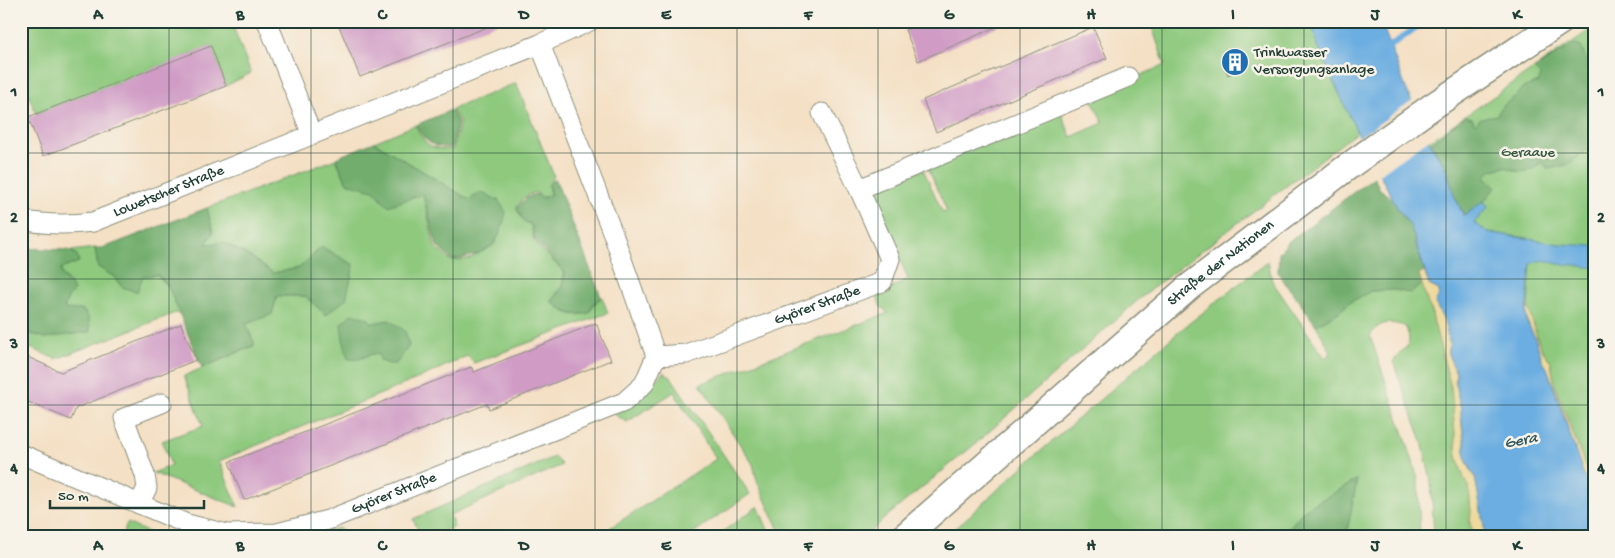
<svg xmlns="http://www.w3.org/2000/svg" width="1615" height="558" font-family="'Gochi Hand',sans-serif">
  <rect width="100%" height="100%" fill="#f7f3e8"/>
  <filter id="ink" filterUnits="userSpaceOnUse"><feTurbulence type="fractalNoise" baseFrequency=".02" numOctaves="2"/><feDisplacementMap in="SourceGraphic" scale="10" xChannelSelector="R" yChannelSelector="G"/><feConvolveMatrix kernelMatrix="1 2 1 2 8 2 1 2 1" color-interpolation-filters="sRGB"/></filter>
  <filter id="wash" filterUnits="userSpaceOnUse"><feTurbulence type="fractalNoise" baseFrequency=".0096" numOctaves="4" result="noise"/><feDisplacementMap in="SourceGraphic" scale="20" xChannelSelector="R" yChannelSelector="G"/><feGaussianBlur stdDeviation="1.12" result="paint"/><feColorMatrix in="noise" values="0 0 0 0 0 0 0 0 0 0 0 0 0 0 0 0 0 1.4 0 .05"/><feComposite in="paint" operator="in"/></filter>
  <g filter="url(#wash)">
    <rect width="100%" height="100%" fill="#f4e0c5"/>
    <g fill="#8ec97e" stroke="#568359">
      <polygon points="21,21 231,21 251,73 226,86 211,47 36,114 21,75"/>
      <polygon points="1150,21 1311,21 1319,49 1357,132 1145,294 974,445 886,517 866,537 782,537 757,481 753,464 700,384 888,313 880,306 877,295 908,279 875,200 881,188 923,169 943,213 947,211 927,166 1061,112 1071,137 1103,123 1092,100 1127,81 1165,65"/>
      <polygon points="1594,27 1594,478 1589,476 1555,386 1550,360 1543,352 1530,318 1528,306 1531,263 1528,238 1487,232 1474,223 1488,207 1465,216 1429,141"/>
      <path d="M 516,83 L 554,176 L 548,185 L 550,195 L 542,197 L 535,192 L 524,197 L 516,208 L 524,222 L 531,225 L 534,242 L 564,272 L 562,286 L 551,301 C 565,314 571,317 589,313 L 595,303 L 602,297 L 608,313 L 474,363 L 467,356 L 417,379 L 219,461 L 238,507 L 153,473 L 171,465 L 162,441 L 203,426 L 184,376 L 255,345 L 246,324 L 272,314 L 277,296 L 305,296 L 327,315 L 354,265 L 322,247 L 299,268 L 273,273 L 246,254 L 224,243 L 206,244 L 213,232 L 207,208 L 336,159 L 347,183 L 373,189 L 387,205 L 423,194 L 435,247 L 451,261 L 469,259 L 494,245 L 500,233 L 470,200 L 374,142 L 415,125 C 426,146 429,149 453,149 L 460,122 L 452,109 Z"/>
      <path d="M 95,248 L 98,267 L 113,276 L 122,287 L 143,276 L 157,275 L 168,286 L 180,314 L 175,313 L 56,359 L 21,344 L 21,331 L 46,338 C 58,318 67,306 70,283 L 61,275 L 61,269 L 77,255 L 71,251 Z"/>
      <path d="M 1268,261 L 1272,281 L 1325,358 L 1331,352 L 1316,325 L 1339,312 L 1350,302 L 1371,291 L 1394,290 L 1411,293 L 1422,284 C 1425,294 1432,309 1433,319 L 1451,387 L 1457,456 L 1464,478 L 1469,486 L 1471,512 L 1470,524 L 1476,537 L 1434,537 L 1431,481 L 1422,441 L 1393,362 C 1404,346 1415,347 1405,326 C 1389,322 1380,320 1370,336 L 1409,449 L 1418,479 L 1420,537 L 1346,537 L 1356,480 L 1288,530 L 1288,537 L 946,537 L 1028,462 L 1182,329 Z"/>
      <polygon points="663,372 671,377 750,494 687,537 596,537 716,459 674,392 627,422 617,416 613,411 646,392"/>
      <polygon points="554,457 562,465 450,515 454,527 441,532 442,537 419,537 421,536 413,519"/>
      <polygon points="758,506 771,537 715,537"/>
      <polygon points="127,523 158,537 122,537"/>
      <polygon points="338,528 355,537 325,537 324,532"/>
    </g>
    <g fill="#72ad6d" stroke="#487550">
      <path d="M 1574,44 L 1580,45 L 1594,77 L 1594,145 L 1567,165 L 1548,169 L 1542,162 L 1532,170 L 1520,172 L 1505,167 L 1492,170 L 1485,176 L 1496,187 L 1484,201 L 1465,216 L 1454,195 L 1447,170 L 1431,143 L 1465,116 L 1472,118 L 1475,124 L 1481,118 L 1497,115 C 1502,102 1515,100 1522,88 L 1539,82 L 1540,75 L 1534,69 Z"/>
      <path d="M 451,110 L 458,122 L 452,147 C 430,147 427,143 416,125 Z"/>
      <path d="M 374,142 L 470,200 L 480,192 L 498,200 L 506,212 C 503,222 501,237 492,245 C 482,254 465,258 452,260 L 437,246 L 423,194 L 388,206 L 374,190 L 347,183 L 336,158 Z"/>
      <polygon points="1374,177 1379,188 1395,202 1398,209 1411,227 1424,271 1419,275 1422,284 1411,293 1394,290 1371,291 1350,302 1339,312 1316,325 1278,273 1279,253 1289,241"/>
      <path d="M 555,178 L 601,297 L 594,303 L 589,313 C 571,316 565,314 552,301 L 563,286 L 565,272 L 535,241 L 531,224 L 524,221 L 517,208 L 526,198 L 536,194 L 542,198 L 550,195 L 549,185 Z"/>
      <polygon points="207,208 213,232 206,244 224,243 246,254 273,273 299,268 322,247 354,265 346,299 326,315 305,296 277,296 272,314 246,324 255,345 202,368 168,286 158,275 143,276 137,292 122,287 113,276 98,267 95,248 102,248 111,245"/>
      <polygon points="21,248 68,250 77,255 79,262 61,269 62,275 74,290 68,298 64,309 83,310 89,319 90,332 46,338 21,331"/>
      <path d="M 351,314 L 368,318 L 372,323 L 389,320 L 405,331 L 409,346 L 396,364 L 389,364 L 381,361 L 378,353 C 364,355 362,361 348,359 L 343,339 L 341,324 Z"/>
      <polygon points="1357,480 1346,537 1288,537 1287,530 1305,509"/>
    </g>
    <g fill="#eeda9e" stroke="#868c69">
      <polygon points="1424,271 1429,285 1439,290 1448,339 1450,343 1448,349 1448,354 1456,373 1455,384 1461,404 1462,427 1467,463 1475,477 1486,537 1476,537 1470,524 1471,512 1469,486 1464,478 1457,456 1451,387 1433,319 1432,311 1428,304 1419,274"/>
      <polygon points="1528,306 1537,338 1543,352 1550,360 1555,386 1589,476 1594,478 1594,505 1575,451 1564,415 1547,368 1543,362 1535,338 1529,326 1526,314"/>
    </g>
    <polygon fill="#6caee1" stroke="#46768a" points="1311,21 1381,21 1405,86 1429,141 1447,170 1454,195 1464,216 1484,201 1488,207 1474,223 1487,232 1559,244 1594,246 1594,268 1575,265 1558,264 1544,260 1531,263 1526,314 1527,322 1535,338 1543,362 1547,368 1591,495 1594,505 1594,537 1486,537 1475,477 1465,457 1465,445 1461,416 1461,409 1455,384 1456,373 1448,354 1448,349 1450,343 1448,339 1444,321 1435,303 1439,295 1439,290 1429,285 1411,227 1398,209 1357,132 1319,49"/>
    <polygon fill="#f4e0c5" points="1414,99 1431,138 1378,175 1358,138"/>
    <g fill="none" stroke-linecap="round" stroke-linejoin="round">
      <polyline stroke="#6caee1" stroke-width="6" points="1385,50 1425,21"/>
    </g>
    <g id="blocks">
      <g fill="#d09cc6">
        <polygon points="337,21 500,21 500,22 360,77"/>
        <polygon points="926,21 1010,21 918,61 905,30"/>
        <polygon points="1093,27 1107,58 936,132 923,100"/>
        <polygon points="211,46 226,86 43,156 28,117"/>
        <polygon points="1242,50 1249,65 1228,75 1222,60"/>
        <polygon points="596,323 611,360 489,409 487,404 244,500 229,462 471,367 474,372"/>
        <polygon points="181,324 196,360 76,408 71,420 21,399 21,354 61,372"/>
      </g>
    </g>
  </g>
  <g filter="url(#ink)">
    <use href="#blocks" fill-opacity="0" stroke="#8a8e7c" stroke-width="1"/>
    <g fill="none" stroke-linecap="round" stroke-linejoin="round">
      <g stroke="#8a8e7c" stroke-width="21">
        <g id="street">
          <polyline points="267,21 312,135"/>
          <polyline points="822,113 859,189"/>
          <path id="s1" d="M 21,220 C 45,225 68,225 93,222 L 540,44 L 590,21"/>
          <path id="s2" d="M 656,356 L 686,354 L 882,282 L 890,259 L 859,189 L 1128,77"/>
          <path id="s3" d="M 21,454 L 187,524 L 227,534 L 277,533 L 328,520 L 624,402 L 644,384 L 656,356 L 613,234 L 540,44"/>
          <polyline points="139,504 147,488 145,475 124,418 162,403"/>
        </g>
      </g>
      <g stroke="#8a8e7c" stroke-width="29">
        <g id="secondary">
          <path id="s4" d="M 904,537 L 1189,287 L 1346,168 L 1430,108 L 1561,21"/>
        </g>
      </g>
      <use href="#street" stroke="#fff" stroke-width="19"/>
      <use href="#secondary" stroke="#fff" stroke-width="26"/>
    </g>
  </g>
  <path fill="none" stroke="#1f3d34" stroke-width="1" stroke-opacity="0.55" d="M 169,21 L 169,537M 311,21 L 311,537M 453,21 L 453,537M 595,21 L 595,537M 737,21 L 737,537M 878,21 L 878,537M 1020,21 L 1020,537M 1162,21 L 1162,537M 1304,21 L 1304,537M 1446,21 L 1446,537M 21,153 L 1594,153M 21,279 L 1594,279M 21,405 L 1594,405"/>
  <defs>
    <g id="building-disc" transform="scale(1.4375)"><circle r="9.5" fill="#1f6fb2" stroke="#f7f3e8"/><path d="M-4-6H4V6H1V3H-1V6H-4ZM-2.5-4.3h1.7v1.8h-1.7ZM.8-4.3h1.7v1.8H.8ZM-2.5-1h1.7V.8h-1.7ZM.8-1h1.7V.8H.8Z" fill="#fff"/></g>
  </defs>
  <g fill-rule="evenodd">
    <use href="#building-disc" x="1235" y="62"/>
  </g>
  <g text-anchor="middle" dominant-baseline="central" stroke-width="5" stroke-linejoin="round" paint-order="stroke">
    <g font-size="15" fill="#1f3d34" stroke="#f7f3e8" text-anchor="start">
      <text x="1254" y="53">Trinkwasser<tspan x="1254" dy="17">Versorgungsanlage</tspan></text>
    </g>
    <g font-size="15" fill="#355943" stroke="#f7f3e8">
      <text x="1528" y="153">Geraaue</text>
    </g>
    <g font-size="15" fill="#1f3d34" stroke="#f7f3e8">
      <text stroke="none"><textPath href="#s1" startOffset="154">Lowetscher Straße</textPath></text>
      <text stroke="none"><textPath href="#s4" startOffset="419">Straße der Nationen</textPath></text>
      <text stroke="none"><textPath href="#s2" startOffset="170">Györer Straße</textPath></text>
      <text stroke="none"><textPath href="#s3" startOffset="395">Györer Straße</textPath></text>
    </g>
    <g font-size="16" font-style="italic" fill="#32595f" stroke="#f7f3e8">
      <text transform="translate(1521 442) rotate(-11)">Gera</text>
    </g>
  </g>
  <rect width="1615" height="558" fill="none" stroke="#f7f3e8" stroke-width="55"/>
  <path d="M50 500v8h154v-8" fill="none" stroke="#1f3d34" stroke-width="2.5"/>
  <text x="58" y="500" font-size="15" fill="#1f3d34" stroke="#f7f3e8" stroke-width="4" paint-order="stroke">50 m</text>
  <rect x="28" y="28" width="1560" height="502" fill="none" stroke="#1f3d34" stroke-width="2"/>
  <g font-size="16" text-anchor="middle" font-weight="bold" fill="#1f3d34">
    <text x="98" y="19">A</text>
    <text x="240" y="19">B</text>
    <text x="382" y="19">C</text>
    <text x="524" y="19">D</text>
    <text x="666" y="19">E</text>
    <text x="808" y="19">F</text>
    <text x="949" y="19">G</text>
    <text x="1091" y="19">H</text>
    <text x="1233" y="19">I</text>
    <text x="1375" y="19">J</text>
    <text x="1517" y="19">K</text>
    <text x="14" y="96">1</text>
    <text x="1601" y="96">1</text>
    <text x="14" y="222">2</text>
    <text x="1601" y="222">2</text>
    <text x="14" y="348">3</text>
    <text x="1601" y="348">3</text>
    <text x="14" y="473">4</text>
    <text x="1601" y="473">4</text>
    <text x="98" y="550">A</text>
    <text x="240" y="550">B</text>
    <text x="382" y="550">C</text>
    <text x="524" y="550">D</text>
    <text x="666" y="550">E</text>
    <text x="808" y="550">F</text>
    <text x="949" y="550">G</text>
    <text x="1091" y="550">H</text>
    <text x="1233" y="550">I</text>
    <text x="1375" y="550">J</text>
    <text x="1517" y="550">K</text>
  </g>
</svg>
